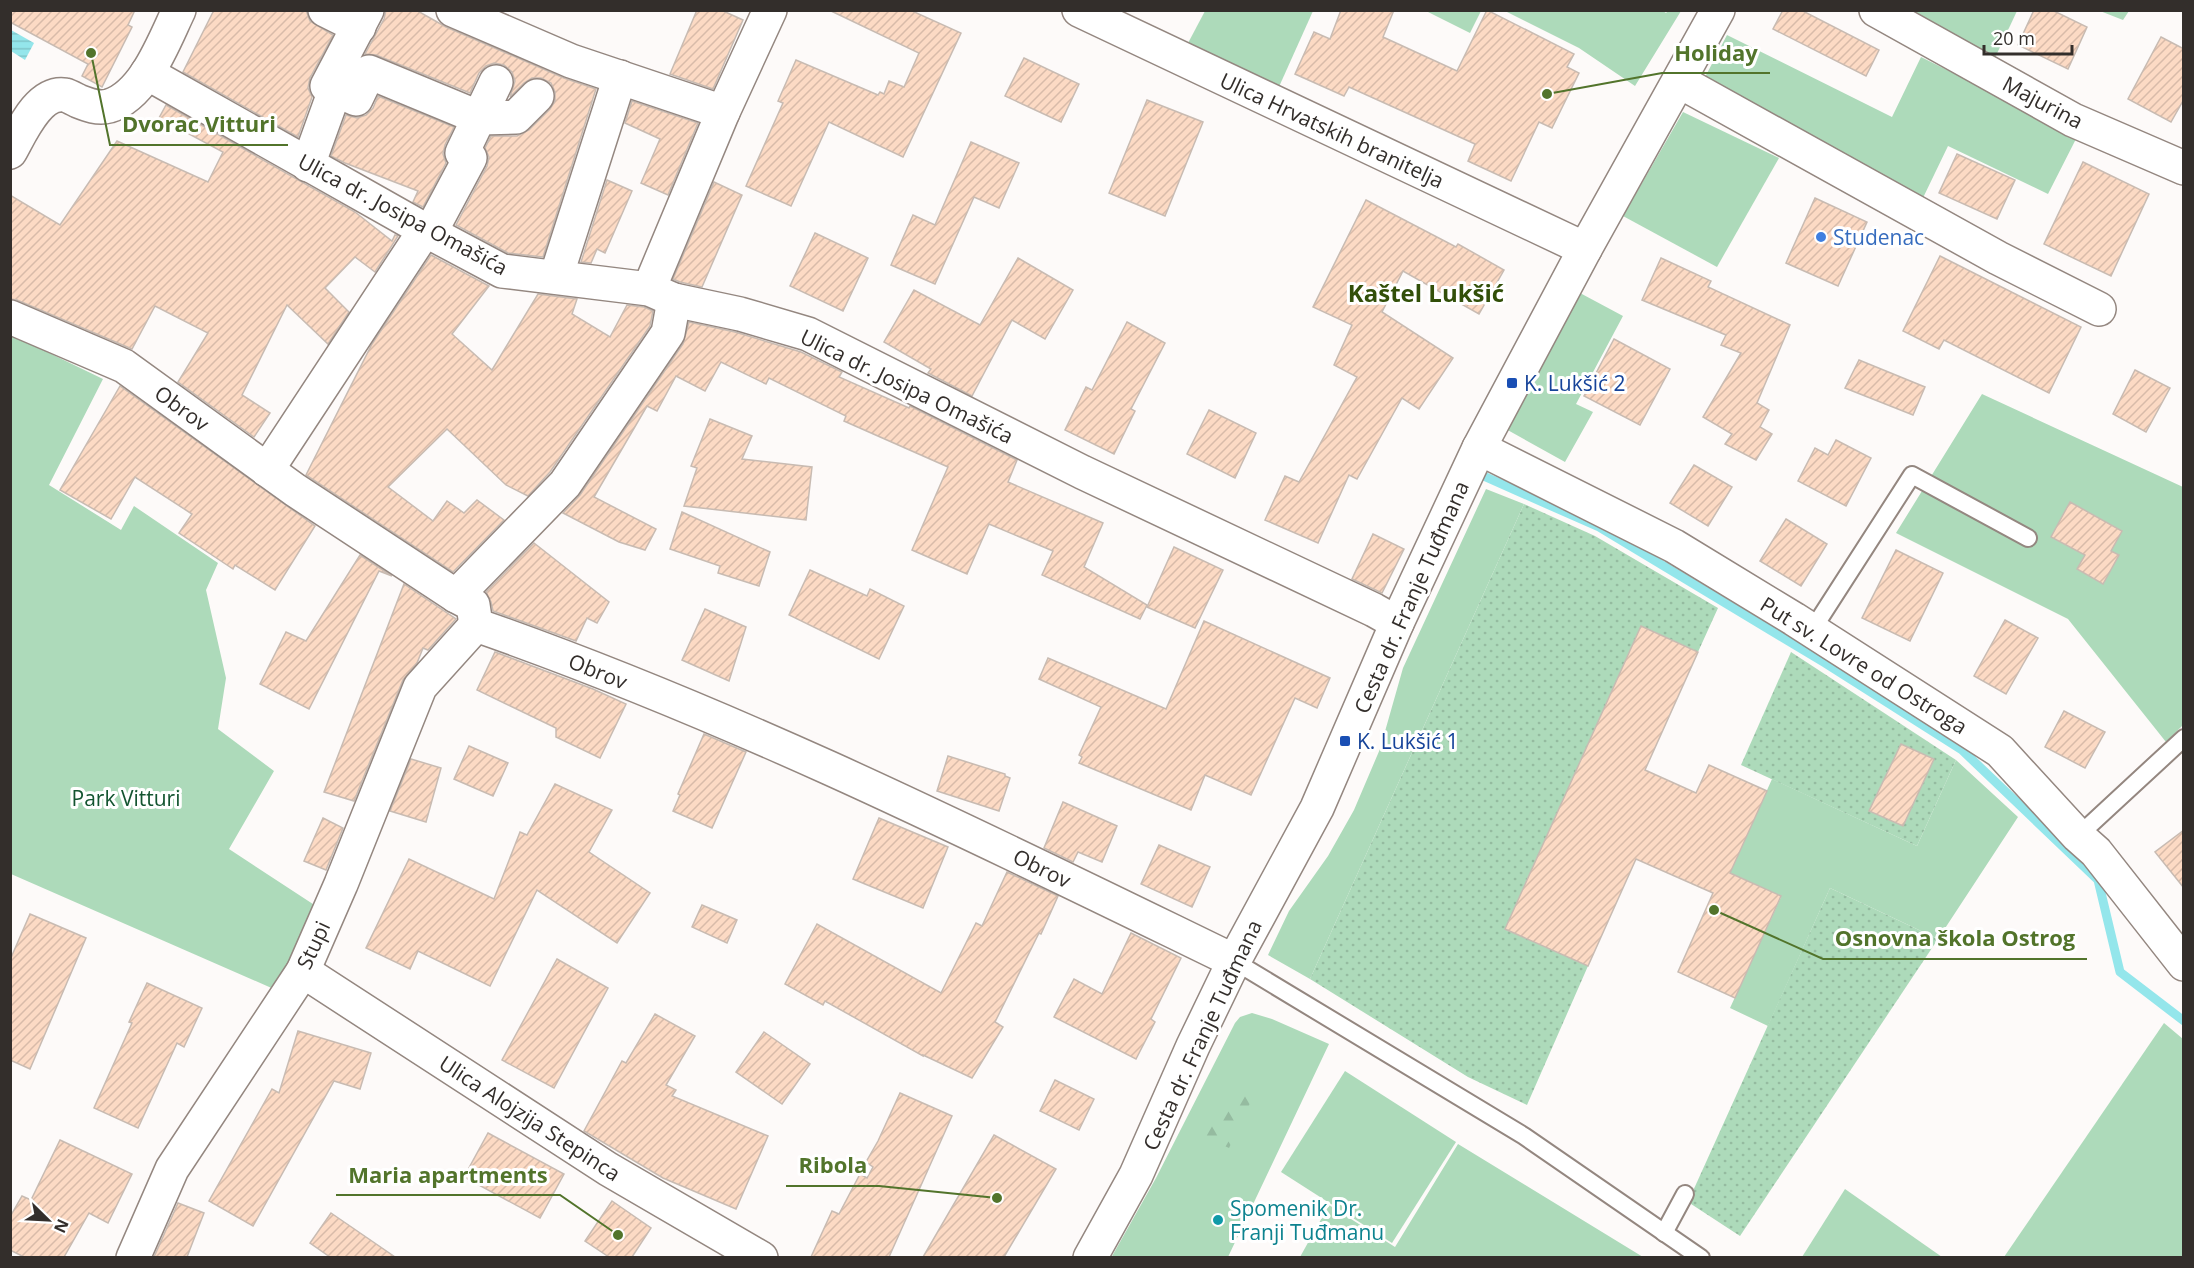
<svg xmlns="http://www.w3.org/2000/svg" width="2194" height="1268" font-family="'Open Sans',sans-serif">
  <defs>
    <pattern id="forest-firs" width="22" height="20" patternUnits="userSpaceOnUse" patternTransform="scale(1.5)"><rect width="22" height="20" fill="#addaba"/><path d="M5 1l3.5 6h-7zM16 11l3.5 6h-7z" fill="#95bba0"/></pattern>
    <pattern id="garden-dots" width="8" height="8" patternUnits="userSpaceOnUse" patternTransform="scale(1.5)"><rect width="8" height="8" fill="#addaba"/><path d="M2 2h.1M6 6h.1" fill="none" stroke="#95bba0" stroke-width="1.8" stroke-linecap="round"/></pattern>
    <pattern id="water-rules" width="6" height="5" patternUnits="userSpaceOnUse" patternTransform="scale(1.5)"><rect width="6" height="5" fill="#94e6eb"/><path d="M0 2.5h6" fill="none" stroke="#80c6ca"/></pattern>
    <pattern id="building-hatch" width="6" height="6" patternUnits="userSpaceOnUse" patternTransform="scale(1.5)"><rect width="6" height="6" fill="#fcdac4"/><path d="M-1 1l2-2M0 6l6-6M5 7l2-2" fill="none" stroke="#d8bba9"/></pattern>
  </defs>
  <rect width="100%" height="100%" fill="#fdfaf9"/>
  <g fill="#addaba">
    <polygon points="1205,11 1313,11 1278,89 1187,45"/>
    <polygon points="1426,11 1481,11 1470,33"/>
    <polygon points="1663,11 1666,13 1668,11 1681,11 1635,86 1579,48 1505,11"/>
    <polygon points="1901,11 2017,11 1993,62"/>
    <polygon points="2100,11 2129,10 2129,11 2123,20"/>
    <polygon points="1727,35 1892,117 1921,57 2078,135 2048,194 1948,146 1921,202 1703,81"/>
    <polygon points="1683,112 1779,158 1717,267 1623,216"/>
    <polygon points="1580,293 1623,316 1576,404 1593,412 1565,462 1504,428"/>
    <polygon points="10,334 103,379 49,485 121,530 134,506 218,563 206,590 226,678 218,729 274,771 229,849 319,908 276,990 11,874"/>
    <polygon points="1982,394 2183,487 2183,725 2166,742 2068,619 1896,533"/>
    <polygon points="1486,489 1524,504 1310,979 1268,955 1289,911 1328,856 1354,810 1380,749 1403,668"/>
    <polygon points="1956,760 2018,817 1938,939 1830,888 1768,1026 1730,1008 1781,897 1730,873 1772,779 1917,846"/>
    <polygon points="1252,1013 1272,1019 1329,1044 1228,1257 1111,1258 1156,1178 1235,1023 1240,1017"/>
    <polygon points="2164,1023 2183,1039 2183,1257 2004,1257"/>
    <polygon points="1345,1071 1456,1142 1392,1243 1281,1172"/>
    <polygon points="1458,1144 1643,1257 1300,1257 1329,1205 1395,1247"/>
    <polygon points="1845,1189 1942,1257 1802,1257"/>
  </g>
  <polygon fill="url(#forest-firs)" points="1234,1091 1252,1099 1229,1148 1201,1135 1211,1114"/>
  <g fill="url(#garden-dots)">
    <polygon points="1524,504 1595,536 1718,608 1698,652 1641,626 1588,966 1527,1105 1468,1077 1310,979"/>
    <polygon points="1791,652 1956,760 1917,846 1741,765"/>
    <polygon points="1830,888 1938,939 1740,1236 1688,1202"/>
  </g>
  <polygon fill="url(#water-rules)" points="11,30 34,43 25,60 11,51"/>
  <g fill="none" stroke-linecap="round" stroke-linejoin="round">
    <polyline stroke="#94e6eb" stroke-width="9" points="1479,474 1599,527 1825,663 1962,750 2098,880 2120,972 2184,1021"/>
  </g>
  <g fill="url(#building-hatch)" stroke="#c8bbb2" stroke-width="1.5">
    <polygon points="10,10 135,10 128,25 132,27 102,87 82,76 88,64 10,22"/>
    <polygon points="214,10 306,10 310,21 333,35 310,78 308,88 312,97 298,137 183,72"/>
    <polygon points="386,10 416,10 446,27 564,78 596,89 543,257 508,253 456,225 487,166 489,157 485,148 491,136 517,136 529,130 550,109 555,101 555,92 551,83 541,78 532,78 524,83 510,97 515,81 512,72 504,65 494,63 486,66 479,73 470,93 376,55 365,54 384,19"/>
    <polygon points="697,10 721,10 743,20 713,89 670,74"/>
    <polygon points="829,10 910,10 961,33 903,157 829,122 791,206 746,186 783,103 778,101 796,60 878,95 880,92 884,94 889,81 904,87 919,53"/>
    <polygon points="1341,10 1394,10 1383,37 1457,71 1487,10 1574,54 1567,67 1579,73 1552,128 1539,122 1511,181 1468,161 1475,144 1349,87 1344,96 1295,74 1314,32 1330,39"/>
    <polygon points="1783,10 1801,10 1879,50 1866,76 1773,29"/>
    <polygon points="2034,10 2052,10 2087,27 2068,69 2018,45"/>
    <polygon points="2161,37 2184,49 2184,99 2171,122 2128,99"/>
    <polygon points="1024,58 1079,84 1061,122 1005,96"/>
    <polygon points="378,96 454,127 445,145 443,154 446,163 423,207 413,202 418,191 345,163 331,156 346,115 357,118 366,115 373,108"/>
    <polygon points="1147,100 1203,122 1165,216 1109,193"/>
    <polygon points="632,101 698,123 668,195 641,183 660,139 625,123"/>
    <polygon points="166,105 355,212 392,241 395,235 398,236 375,272 355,257 325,288 349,312 328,344 287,305 242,395 270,413 254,437 178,382 208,333 155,306 132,349 17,300 10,299 10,195 60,225 117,141 208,182 223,152 159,118"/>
    <polygon points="971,142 1019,163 999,208 974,197 935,284 891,265 913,215 935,225"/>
    <polygon points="1957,154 2015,180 1997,219 1939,193"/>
    <polygon points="2083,162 2149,194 2111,276 2044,244"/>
    <polygon points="607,180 632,191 605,253 597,249 591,263 581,262"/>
    <polygon points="714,182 742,195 702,287 680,282 673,279"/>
    <polygon points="1815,198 1867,222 1838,286 1786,263"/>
    <polygon points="1366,200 1456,247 1458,244 1504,270 1479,314 1403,271 1382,312 1453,358 1419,409 1402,398 1357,479 1349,475 1318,543 1265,520 1285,476 1299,482 1357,377 1334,365 1352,325 1313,307"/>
    <polygon points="815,233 868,258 843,311 790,286"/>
    <polygon points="431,255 489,286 452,334 492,370 538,294 577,299 572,314 610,337 627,305 644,307 653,311 650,326 550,472 528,496 506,485 447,429 388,487 433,521 447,501 464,513 477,500 504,520 453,572 306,475 372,344"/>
    <polygon points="1940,256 2081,327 2049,393 1944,340 1939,349 1903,331"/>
    <polygon points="1018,258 1073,290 1045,339 1012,320 972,396 928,373 931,369 884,342 914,290 980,325"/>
    <polygon points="1661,258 1711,281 1708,287 1790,325 1757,403 1769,410 1760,427 1772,434 1756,460 1725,444 1732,434 1703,417 1741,353 1721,345 1726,335 1642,300"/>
    <polygon points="689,322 735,332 801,352 842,372 839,377 909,408 910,406 1017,460 1008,482 1103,523 1084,567 1147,605 1140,619 1042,575 1053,551 989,524 967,574 912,550 948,467 844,421 846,416 769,378 766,384 721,362 705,391 676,376 657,411 647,406 594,497 656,529 645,550 619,542 563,513 580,495 683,344"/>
    <polygon points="1127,322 1165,343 1131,409 1135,411 1114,454 1065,430 1086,387 1092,390"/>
    <polygon points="1614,339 1670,369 1640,425 1584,396"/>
    <polygon points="1859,360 1925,387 1913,415 1845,388"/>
    <polygon points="2135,370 2170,388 2146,432 2113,414"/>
    <polygon points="120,386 315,526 275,590 235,565 233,569 179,533 192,514 135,477 111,519 60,490"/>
    <polygon points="1209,410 1256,433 1235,478 1187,454"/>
    <polygon points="710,419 752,436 742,459 812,467 806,520 684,506 697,468 691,466"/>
    <polygon points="1836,440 1871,458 1846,506 1798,481 1815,448 1828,455"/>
    <polygon points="1694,465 1732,487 1708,526 1670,503"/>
    <polygon points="2070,502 2122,531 2111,551 2119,555 2103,584 2077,569 2085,555 2051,537"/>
    <polygon points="682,512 770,552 759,586 718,573 720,566 670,549"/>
    <polygon points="1786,519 1827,544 1801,586 1760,561"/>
    <polygon points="1373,534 1404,549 1382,593 1352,579"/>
    <polygon points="534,543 609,602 597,623 587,618 576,641 493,611 491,602 486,592"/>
    <polygon points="1174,547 1223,570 1195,628 1147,607"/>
    <polygon points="1896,550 1943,573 1910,641 1862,618"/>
    <polygon points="360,555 392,576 379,571 309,709 260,684 286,632 306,641"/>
    <polygon points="810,570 867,596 870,589 904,606 879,659 789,615"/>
    <polygon points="404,584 456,619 428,650 423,648 417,663 403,680 354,801 324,792"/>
    <polygon points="705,609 746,627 729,681 682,660"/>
    <polygon points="2005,620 2038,638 2006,694 1974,676"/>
    <polygon points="1204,621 1330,678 1317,708 1295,698 1251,795 1205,775 1191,810 1079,763 1082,757 1079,755 1101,707 1039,679 1048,658 1166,709"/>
    <polygon points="1641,626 1698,652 1645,770 1696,793 1709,765 1767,791 1730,873 1781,896 1735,998 1678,972 1713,893 1636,859 1588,966 1505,929"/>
    <polygon points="495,652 593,689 626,704 600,758 556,737 556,728 477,690"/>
    <polygon points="2064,711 2105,732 2085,768 2045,747"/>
    <polygon points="704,734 746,752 712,828 673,811 680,795 678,794"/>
    <polygon points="1901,744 1934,759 1903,826 1869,811"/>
    <polygon points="469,746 508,763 493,796 454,779"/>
    <polygon points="948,756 1005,774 1005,776 1010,778 999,811 937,791"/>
    <polygon points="411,759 441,768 426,822 390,811"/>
    <polygon points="555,784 612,810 589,852 650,893 617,943 537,890 490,986 418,951 410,969 366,948 409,859 494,899 520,832 527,835"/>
    <polygon points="1063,802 1117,826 1102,862 1078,852 1073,862 1044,848"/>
    <polygon points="323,818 343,828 326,870 304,861"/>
    <polygon points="879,818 948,847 923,908 853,879"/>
    <polygon points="2184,830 2184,888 2155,852"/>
    <polygon points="1159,845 1210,867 1192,907 1141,884"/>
    <polygon points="1007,872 1058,896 1041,934 1039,933 995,1022 1003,1027 972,1078 923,1055 923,1056 825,1001 823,1005 785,984 817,924 941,993 976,923 982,926"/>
    <polygon points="702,905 737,920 727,943 692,927"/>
    <polygon points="30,914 86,938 30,1069 10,1060 10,960"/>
    <polygon points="1131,933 1181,958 1151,1019 1155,1022 1136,1059 1054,1017 1074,979 1102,994"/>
    <polygon points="557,959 608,988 554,1088 502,1060"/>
    <polygon points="147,983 202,1008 184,1047 177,1043 138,1128 94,1108 132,1023 129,1022"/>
    <polygon points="655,1014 695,1036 666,1085 676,1090 672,1096 768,1136 736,1209 663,1178 584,1131 622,1061 626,1063"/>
    <polygon points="298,1031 371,1053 360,1089 334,1081 253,1226 209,1201 272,1089 279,1093"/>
    <polygon points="764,1032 810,1064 782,1104 736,1072"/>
    <polygon points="1055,1080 1094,1099 1079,1130 1040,1111"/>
    <polygon points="900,1093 952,1116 889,1257 811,1257 832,1211 839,1214 860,1174 867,1178 873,1167 866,1162 878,1141"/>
    <polygon points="488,1133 564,1174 540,1218 464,1177"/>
    <polygon points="994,1135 1056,1169 1004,1257 923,1257"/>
    <polygon points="60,1140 132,1174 108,1223 89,1213 64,1257 24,1257 10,1250 10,1217 22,1196 31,1200"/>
    <polygon points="612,1201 651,1228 632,1257 609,1257 585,1241"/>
    <polygon points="178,1203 204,1213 187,1257 154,1257"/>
    <polygon points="331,1213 395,1257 330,1257 310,1243"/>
  </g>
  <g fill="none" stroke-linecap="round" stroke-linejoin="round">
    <g stroke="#948780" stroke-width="20">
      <g id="lane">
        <polyline points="1811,632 1912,475 2028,538"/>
        <polyline points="2078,836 2184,738"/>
        <polyline points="1234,961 1524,1136 1701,1258"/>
        <polyline points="1664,1233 1685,1194"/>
      </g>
    </g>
    <g stroke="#948780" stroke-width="36">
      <g id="street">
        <polyline points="325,10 359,27"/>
        <polyline points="367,10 327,86 356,99 369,72 480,118 516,117 537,96"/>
        <polyline points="453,10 571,61 723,112"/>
        <polyline points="1079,10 1585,249"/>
        <polyline points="1876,10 2073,120 2184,168"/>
        <polyline points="147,73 425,230 502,271 649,289 674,300 740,314 808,334 1082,472 1374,610 1397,623"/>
        <polyline points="1679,81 1998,258 2099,309"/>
        <path d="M 10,152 C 21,133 38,91 65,95 C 69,96 74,99 78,101 C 88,105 98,109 109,106 C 145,95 164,41 179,10"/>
        <polyline points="308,165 335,90"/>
        <polyline points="430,233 470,158 462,153 496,82"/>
        <polyline points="556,277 620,77"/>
        <polyline points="649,289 723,112 770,10"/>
        <path d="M 10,317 L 124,366 L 295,490 L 456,596 L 473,605 L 476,625 C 737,716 985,840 1234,961"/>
        <polyline points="267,470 425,230"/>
        <polyline points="456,596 565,484 668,333 674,300"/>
        <polyline points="303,971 608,1169 761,1258"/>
        <polyline points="133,1258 172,1169 303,971 341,884 420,687 476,625"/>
      </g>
    </g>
    <g stroke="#948780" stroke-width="36">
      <g id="secondary">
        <polyline points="1479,448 1674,546 1794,619 2000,751 2078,836 2096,852 2184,964"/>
        <polyline points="1090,1258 1136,1175 1193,1046 1234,961 1317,808 1397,623 1479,448 1585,249 1718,10"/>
      </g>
    </g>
    <use href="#lane" stroke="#fff" stroke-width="16"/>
    <use href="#street" stroke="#fff" stroke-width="33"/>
    <use href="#secondary" stroke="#fff" stroke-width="33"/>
  </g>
  <circle fill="#3f7fe0" stroke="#fff" stroke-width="2" cx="1821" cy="237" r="6"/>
  <g fill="#1a4fb4" stroke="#fff" stroke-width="2">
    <rect x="1506" y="377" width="12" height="12" rx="3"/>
    <rect x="1339" y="735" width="12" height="12" rx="3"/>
  </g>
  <circle fill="#0f9aa8" stroke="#fff" stroke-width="2" cx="1218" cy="1220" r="6"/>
  <g text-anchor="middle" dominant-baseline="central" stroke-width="6" stroke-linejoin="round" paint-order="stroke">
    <g font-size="21" fill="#332e2b" stroke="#fff">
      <text transform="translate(2043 102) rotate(28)">Majurina</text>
      <text transform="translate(1332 130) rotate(25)">Ulica Hrvatskih branitelja</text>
      <text transform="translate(403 214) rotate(28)">Ulica dr. Josipa Omašića</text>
      <text transform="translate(907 386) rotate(26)">Ulica dr. Josipa Omašića</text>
      <text transform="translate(182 408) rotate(36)">Obrov</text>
      <text transform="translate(1411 597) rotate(-66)">Cesta dr. Franje Tuđmana</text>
      <text transform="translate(1864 665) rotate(32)">Put sv. Lovre od Ostroga</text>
      <text transform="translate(598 671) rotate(22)">Obrov</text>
      <text transform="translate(1042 868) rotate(26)">Obrov</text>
      <text transform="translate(313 945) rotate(-65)">Stupi</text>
      <text transform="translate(1202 1035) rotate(-65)">Cesta dr. Franje Tuđmana</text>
      <text transform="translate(530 1118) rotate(33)">Ulica Alojzija Stepinca</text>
    </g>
    <g font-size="21" fill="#366cbe" stroke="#fff" text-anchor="start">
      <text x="1833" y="237">Studenac</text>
    </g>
    <g font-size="21" fill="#164399" stroke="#fff" text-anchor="start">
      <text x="1524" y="383">K. Lukšić 2</text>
      <text x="1357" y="741">K. Lukšić 1</text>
    </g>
    <g font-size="21" fill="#135430" stroke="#fff">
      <text x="126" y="798">Park Vitturi</text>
    </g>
    <g font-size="21" fill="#0d838f" stroke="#fff" text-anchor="start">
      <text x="1230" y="1208">Spomenik Dr.<tspan x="1230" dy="24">Franji Tuđmanu</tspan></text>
    </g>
    <g font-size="24" font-weight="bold" fill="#324f09" stroke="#fff">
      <text x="1426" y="292">Kaštel Lukšić</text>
    </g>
  </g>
  <path fill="none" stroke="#52742b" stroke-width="2" d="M1547 94L1662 73H1770M91 53L110 145H288M1714 910L1823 959H2087M997 1198L879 1186H786M618 1235L560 1195H336"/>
  <g fill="#52742b" stroke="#fff" stroke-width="2">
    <circle cx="1547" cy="94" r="6"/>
    <circle cx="91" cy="53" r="6"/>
    <circle cx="1714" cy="910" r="6"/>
    <circle cx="997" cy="1198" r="6"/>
    <circle cx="618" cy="1235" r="6"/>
  </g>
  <g font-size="22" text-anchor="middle" font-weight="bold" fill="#52742b" stroke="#fff" stroke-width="6" stroke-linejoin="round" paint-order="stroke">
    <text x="1716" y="61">Holiday</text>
    <text x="199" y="132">Dvorac Vitturi</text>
    <text x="1955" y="946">Osnovna škola Ostrog</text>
    <text x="833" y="1173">Ribola</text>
    <text x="448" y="1183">Maria apartments</text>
  </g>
  <rect width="2194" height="1268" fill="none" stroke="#332e2b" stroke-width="24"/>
  <g transform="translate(48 1220) rotate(114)" stroke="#ffffff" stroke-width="4.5" paint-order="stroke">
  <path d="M0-4.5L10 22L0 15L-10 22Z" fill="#332e2b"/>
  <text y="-9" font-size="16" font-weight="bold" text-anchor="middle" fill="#332e2b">N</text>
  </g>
  <path d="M1984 45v9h88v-9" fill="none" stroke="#332e2b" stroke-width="3"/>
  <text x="1993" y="45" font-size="18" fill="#332e2b" stroke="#ffffff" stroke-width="4.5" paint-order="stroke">20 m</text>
</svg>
